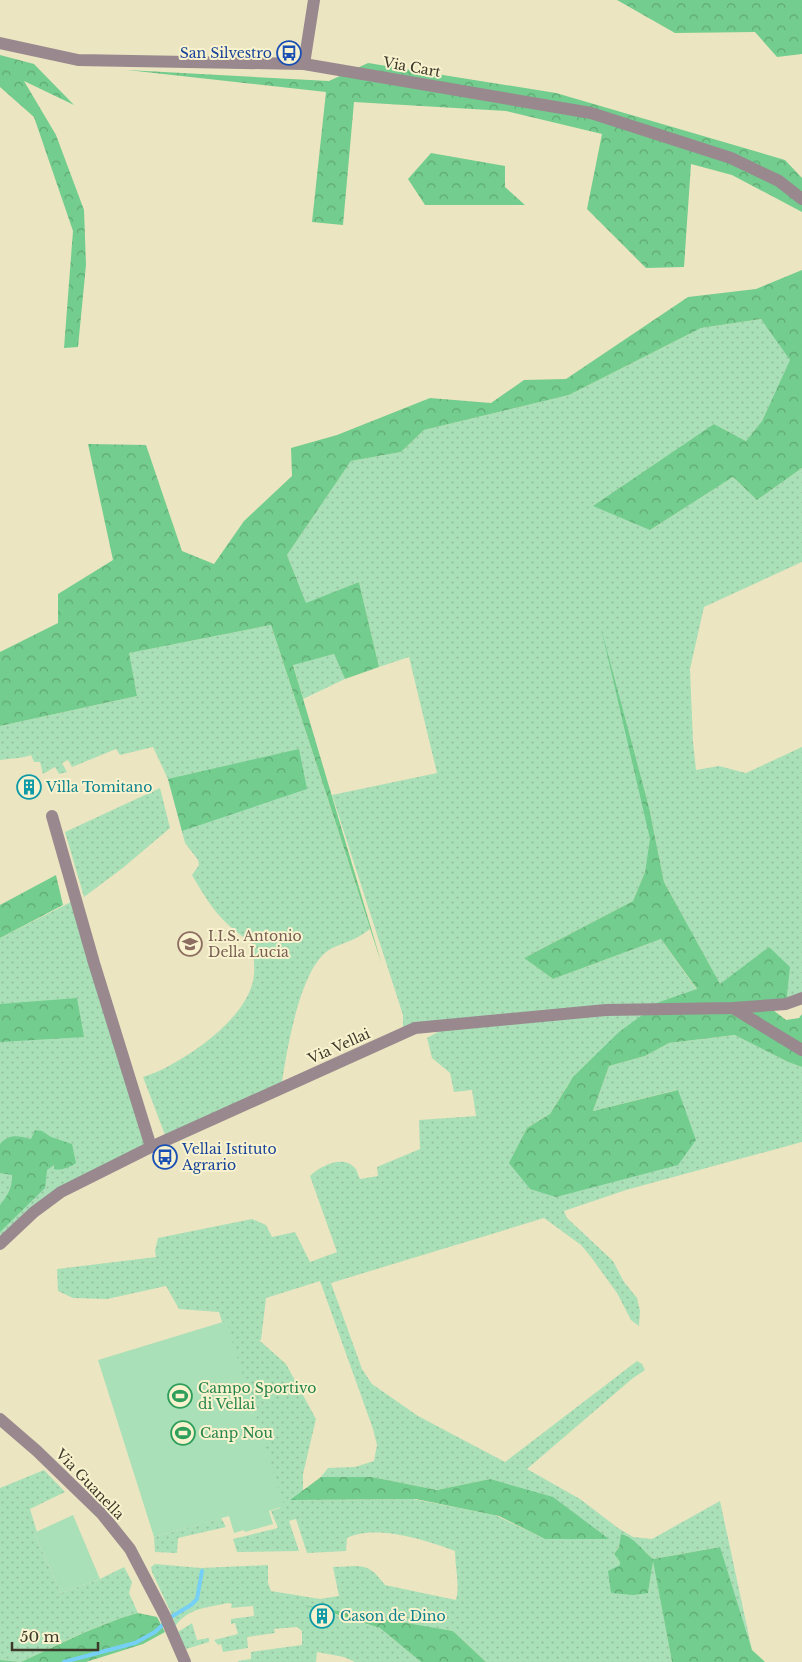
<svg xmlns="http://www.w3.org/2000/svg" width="802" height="1662" font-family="'Libre Baskerville',serif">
  <defs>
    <pattern id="grass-dots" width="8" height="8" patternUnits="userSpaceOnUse" patternTransform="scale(1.25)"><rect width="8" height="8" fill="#aae0b8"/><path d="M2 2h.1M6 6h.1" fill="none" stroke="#93c19e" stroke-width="1.8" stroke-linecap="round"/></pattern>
    <pattern id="forest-crowns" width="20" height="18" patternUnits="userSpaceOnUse" patternTransform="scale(1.25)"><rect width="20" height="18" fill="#73cd8e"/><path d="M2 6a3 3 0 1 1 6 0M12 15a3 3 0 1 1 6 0" fill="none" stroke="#60a774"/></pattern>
  </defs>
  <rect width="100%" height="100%" fill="#ece5c1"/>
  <g fill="url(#grass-dots)" fill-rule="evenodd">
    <polygon points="761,319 791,359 762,421 746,441 714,424 650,530 733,477 757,500 802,468 802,562 704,607 690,669 693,742 696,770 719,766 746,773 802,747 802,998 786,1004 770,947 720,985 664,882 649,807 607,652 651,839 645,872 633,901 524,958 553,979 661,939 697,990 645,1007 403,1028 403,1015 332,795 437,773 409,657 379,667 359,582 306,604 287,555 351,461 401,452 424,430 569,395 701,328"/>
    <path d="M 271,625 L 370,929 C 365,933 360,936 354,939 C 346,943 337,945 329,950 C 300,968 287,1050 282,1082 L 165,1135 L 143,1077 C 151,1074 160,1071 167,1067 C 199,1050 250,1014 254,975 C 255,965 253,954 253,944 C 221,922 211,908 192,875 L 199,865 L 198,860 L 185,843 L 168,779 L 153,747 L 120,755 L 116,749 L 72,767 L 68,760 L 62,763 L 67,772 L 59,774 L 55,767 L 43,774 L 40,762 L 34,762 L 31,755 C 21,759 11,758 0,760 L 0,726 L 137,696 L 128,653 Z"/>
    <polygon points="334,654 345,679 303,699 293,664"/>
    <polygon points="160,788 170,828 124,867 84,897 65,832"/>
    <polygon points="71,902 146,1142 143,1148 88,1174 4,1236 0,1235 0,938"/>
    <path d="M 645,1013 L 569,1083 L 550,1114 L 527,1128 L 510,1163 L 530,1189 L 677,1090 L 593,1111 L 609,1066 L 645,1056 L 669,1043 L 736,1035 L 788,1062 L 802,1067 L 802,1142 L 626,1190 L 564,1211 L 567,1218 L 613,1261 L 624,1282 L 637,1298 L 640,1311 L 639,1326 L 631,1320 L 617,1293 L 591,1257 L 581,1245 L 544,1218 L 331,1283 L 362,1369 L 372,1384 L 418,1416 L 505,1462 L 637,1361 L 642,1364 L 645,1370 L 633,1378 L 527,1469 L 580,1499 L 618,1528 L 633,1537 L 652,1539 L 720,1501 L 752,1650 L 719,1547 L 653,1559 L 672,1662 L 486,1662 L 453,1631 L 314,1608 L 380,1628 L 421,1662 L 355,1662 L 344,1657 L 317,1652 L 316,1662 L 238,1662 L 238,1661 L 251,1659 L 251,1652 L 302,1645 L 302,1631 L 297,1627 L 274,1629 L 275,1633 L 247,1637 L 248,1648 L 223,1652 L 221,1644 L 218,1645 L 214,1640 L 238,1634 L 235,1623 L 231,1624 L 231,1619 L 254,1616 L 253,1606 L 231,1608 L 232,1604 L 228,1603 C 207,1608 190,1607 175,1626 L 173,1617 L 187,1607 L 172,1615 L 152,1572 L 151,1567 L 155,1564 L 201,1568 L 268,1565 L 268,1583 L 271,1591 L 320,1599 L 339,1596 L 333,1567 C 360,1566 368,1561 385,1585 L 456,1600 C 460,1584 455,1568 455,1551 C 426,1540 376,1524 347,1538 L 346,1551 L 307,1553 L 296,1519 L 289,1521 L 299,1551 L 237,1552 L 233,1539 L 278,1528 L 271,1511 L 280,1508 L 219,1312 L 179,1309 L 166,1286 L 107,1299 L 73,1298 L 58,1291 L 57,1269 L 156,1257 L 155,1250 L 158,1238 L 252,1219 L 266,1225 L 272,1237 L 295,1232 L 310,1262 L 337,1252 L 310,1176 C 320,1166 343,1154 355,1168 C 357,1170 358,1176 360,1179 L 378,1176 L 377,1167 L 420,1149 L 419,1120 L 476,1116 L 472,1090 L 454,1092 L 450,1073 L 432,1058 L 427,1038 L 447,1027 ZM 320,1281 L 373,1429 L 377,1445 L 374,1461 L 355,1467 L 328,1468 L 321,1477 L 372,1477 L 437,1490 L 490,1479 L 545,1539 L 495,1515 L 413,1499 L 303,1500 L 303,1474 L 316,1419 L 286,1364 L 259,1340 L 261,1340 L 266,1298 ZM 626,1535 L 653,1559 L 648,1593 L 620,1565 L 620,1562 L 614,1554 Z"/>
    <polygon points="44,1470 65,1492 30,1509 37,1532 34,1533 61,1593 100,1579 124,1567 132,1582 129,1593 138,1613 121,1618 80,1634 21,1662 0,1660 0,1488"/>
    <polygon points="221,1518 226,1527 178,1538 177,1553 155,1552 154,1537"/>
    <polygon points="192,1623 197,1640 209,1638 209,1642 186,1649 178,1632"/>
  </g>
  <g fill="url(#forest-crowns)">
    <polygon points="617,0 802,0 802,54 777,57 755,32 675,33"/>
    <polygon points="0,55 34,64 74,105 24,81 56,135 84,210 86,265 78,347 64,348 73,231 34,117 0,87"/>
    <polygon points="368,63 556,93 785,160 802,178 802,212 732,175 691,164 684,267 646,268 587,209 602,134 506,111 354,102 343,225 312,222 326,92 127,70 329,81"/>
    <polygon points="431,153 505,166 505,187 525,205 425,205 408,179"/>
    <polygon points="802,270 802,468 757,500 733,477 650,530 593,506 714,424 746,441 762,421 790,360 761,319 701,328 569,395 424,430 401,452 351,461 287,555 306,603 359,582 379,667 345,679 334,654 293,665 382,965 271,625 129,653 137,696 0,726 0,652 58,623 58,594 113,560 88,444 146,445 182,551 214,564 244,521 292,476 291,448 337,435 430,398 491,403 524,380 566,379 688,297 756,289"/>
    <polygon points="601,628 649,807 664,882 720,984 769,947 790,967 786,1004 645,1007 697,989 661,939 553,979 524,958 633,901 645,872 650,839"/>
    <polygon points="299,749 307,789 182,831 168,779"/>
    <polygon points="56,875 63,905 0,938 0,905"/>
    <polygon points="77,998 84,1037 0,1042 0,1004"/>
    <polygon points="773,1010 786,1020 799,1018 802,1014 802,1067 788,1062 735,1035 669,1043 645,1056 609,1066 593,1111 678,1090 696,1140 678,1165 556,1197 530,1189 509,1163 527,1128 550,1114 573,1077 619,1032 645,1013"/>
    <path d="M 35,1130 L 42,1131 L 51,1137 L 72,1144 L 76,1163 C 70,1167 61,1171 54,1169 L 54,1165 L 47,1170 L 45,1188 L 0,1232 L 0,1205 C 7,1197 13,1186 12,1175 L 0,1173 L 0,1144 C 10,1133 17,1136 31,1139 Z"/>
    <polygon points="321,1477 372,1477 437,1490 490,1479 553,1497 609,1539 545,1539 499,1516 416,1499 290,1500"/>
    <path d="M 621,1534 C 634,1537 643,1551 653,1559 L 720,1547 L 752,1650 L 765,1662 L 672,1662 L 653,1561 L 648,1593 L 633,1595 L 611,1593 L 608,1571 L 620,1565 L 620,1562 L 614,1554 L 619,1547 Z"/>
    <polygon points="303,1605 453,1631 486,1662 421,1662 380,1628 329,1612"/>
    <polygon points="138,1613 157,1617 165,1632 143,1644 86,1662 0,1662 0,1660 21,1662 83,1633 121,1618"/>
  </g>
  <g fill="#aae0b8">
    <polygon points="226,1321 284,1506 269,1511 273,1524 245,1532 244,1530 234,1533 229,1516 154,1537 98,1360"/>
    <polygon points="73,1515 100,1579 61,1593 34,1533"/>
  </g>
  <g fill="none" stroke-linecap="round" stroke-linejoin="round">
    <polyline stroke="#76cff5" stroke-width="4" points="64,1662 135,1643 155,1632 171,1617 191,1605 197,1599 202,1571"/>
    <g stroke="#99898f" stroke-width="12">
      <polyline points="0,43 78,60 304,64 591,113 731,158 779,181 802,199"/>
      <polyline points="304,64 314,0"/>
      <polyline points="52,816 94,963 151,1147"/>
      <polyline points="733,1008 802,1050"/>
      <polyline points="0,1244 34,1212 61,1192 151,1147 415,1028 606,1010 733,1008 786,1004 802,998"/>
      <polyline points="0,1419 37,1451 102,1514 130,1549 165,1616 185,1662"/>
    </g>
  </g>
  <defs>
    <g id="bus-ring" transform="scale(1.25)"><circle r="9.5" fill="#f9f2ce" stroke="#1a4fb4" stroke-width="1.5"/><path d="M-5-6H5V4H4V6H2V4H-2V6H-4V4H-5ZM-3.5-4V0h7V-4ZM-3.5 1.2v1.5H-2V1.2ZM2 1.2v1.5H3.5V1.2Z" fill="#1a4fb4"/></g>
    <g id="building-ring" transform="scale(1.25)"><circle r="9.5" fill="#f9f2ce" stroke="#0f9aa8" stroke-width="1.5"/><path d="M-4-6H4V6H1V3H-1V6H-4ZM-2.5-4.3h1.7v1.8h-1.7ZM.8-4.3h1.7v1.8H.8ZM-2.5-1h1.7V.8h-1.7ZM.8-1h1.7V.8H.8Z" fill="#0f9aa8"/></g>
    <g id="school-ring" transform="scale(1.25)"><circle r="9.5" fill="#f9f2ce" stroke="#8d6e63" stroke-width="1.5"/><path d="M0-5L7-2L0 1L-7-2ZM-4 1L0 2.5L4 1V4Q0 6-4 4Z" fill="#8d6e63"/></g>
    <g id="stadium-ring" transform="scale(1.25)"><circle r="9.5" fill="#f9f2ce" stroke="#2e9e5b" stroke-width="1.5"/><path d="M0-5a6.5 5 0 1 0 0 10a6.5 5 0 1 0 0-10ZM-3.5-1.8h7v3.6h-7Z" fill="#2e9e5b"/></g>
  </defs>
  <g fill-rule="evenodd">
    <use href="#bus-ring" x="289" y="53"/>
    <use href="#building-ring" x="29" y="787"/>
    <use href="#school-ring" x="190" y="944"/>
    <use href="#bus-ring" x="165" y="1157"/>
    <use href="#stadium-ring" x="180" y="1396"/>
    <use href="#stadium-ring" x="183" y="1433"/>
    <use href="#building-ring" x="322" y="1616"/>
  </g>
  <g text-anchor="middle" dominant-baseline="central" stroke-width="4" stroke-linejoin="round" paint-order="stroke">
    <g font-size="14" fill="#164399" stroke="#f9f2ce" text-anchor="end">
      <text x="272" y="53">San Silvestro</text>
      <text x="182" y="1149" text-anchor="start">Vellai Istituto<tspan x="182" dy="16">Agrario</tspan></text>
    </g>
    <g font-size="14" fill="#3c392b" stroke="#f9f2ce">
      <text transform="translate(412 67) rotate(10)">Via Cart</text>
      <text transform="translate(339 1046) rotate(-24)">Via Vellai</text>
      <text transform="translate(90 1484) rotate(46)">Via Guanella</text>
    </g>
    <g font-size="14" fill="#0d838f" stroke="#f9f2ce" text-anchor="start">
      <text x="46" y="787">Villa Tomitano</text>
      <text x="340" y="1616">Cason de Dino</text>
    </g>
    <g font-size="14" fill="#785e54" stroke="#f9f2ce" text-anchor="start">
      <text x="208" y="936">I.I.S. Antonio<tspan x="208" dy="16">Della Lucia</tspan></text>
    </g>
    <g font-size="14" fill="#27864d" stroke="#f9f2ce" text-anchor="start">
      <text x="198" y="1388">Campo Sportivo<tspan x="198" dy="16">di Vellai</tspan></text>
      <text x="200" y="1433">Canp Nou</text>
    </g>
  </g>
  <path d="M12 1642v8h86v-8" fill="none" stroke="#3c392b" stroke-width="2.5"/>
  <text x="20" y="1642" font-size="15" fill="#3c392b" stroke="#f9f2ce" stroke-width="4" paint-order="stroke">50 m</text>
</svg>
